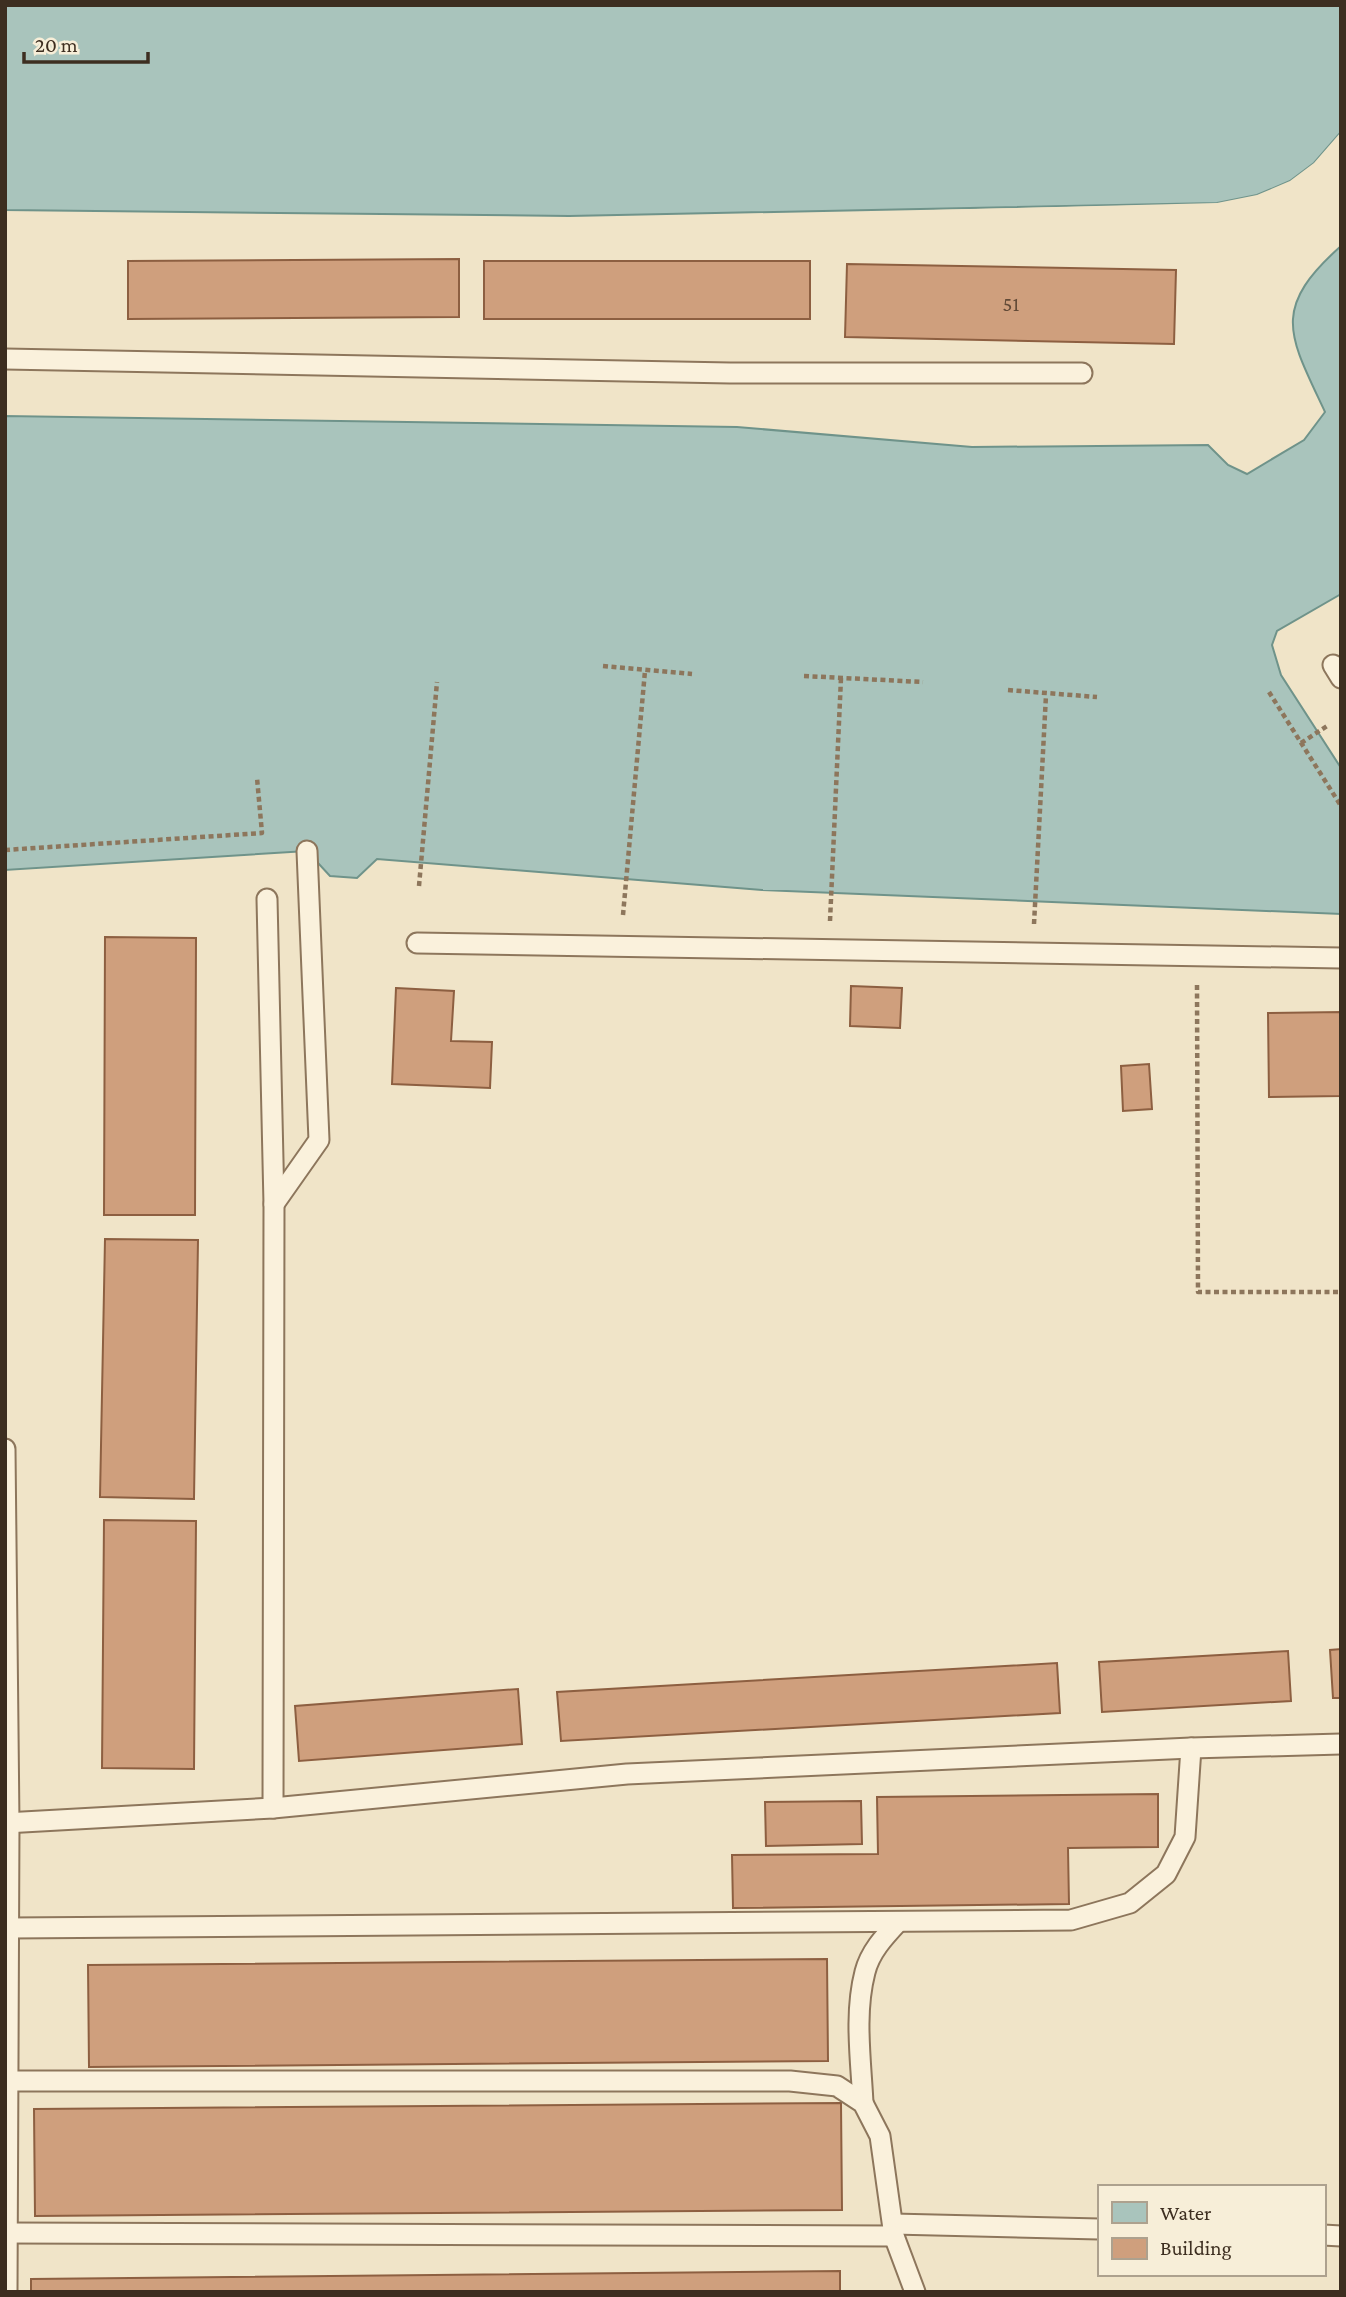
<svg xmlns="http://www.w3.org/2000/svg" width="1346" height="2297" font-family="'Crimson Pro',serif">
  <rect width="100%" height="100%" fill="#f0e4c8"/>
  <g fill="#a9c4bc" stroke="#6f938a" stroke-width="2">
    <polygon points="5,5 1341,5 1341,132 1314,163 1290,181 1257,195 1217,203 569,216 5,210"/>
    <path d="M 1341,246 L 1341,594 L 1277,631 L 1272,645 L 1281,675 L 1341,768 L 1341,914 L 762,890 L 377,859 L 357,878 L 330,876 L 307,851 L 5,870 L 5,416 L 737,427 L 972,447 L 1208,445 L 1228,465 L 1247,474 L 1304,440 L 1325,412 C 1289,335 1270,309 1341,246 Z"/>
  </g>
  <polygon fill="#f0e4c8" points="1341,132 1341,137 1317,166 1292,184 1258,198 1218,207 937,213 933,210 1217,203 1257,195 1290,181 1314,163"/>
  <g fill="#cf9f7d" stroke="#8d5f41" stroke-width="2">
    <polygon points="459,259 459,317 128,319 128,261"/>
    <rect x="484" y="261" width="326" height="58"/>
    <polygon points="847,264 1176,270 1174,344 845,337"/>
    <polygon points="105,937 196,938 195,1215 104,1215"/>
    <polygon points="851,986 902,988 900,1028 850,1026"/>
    <polygon points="396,988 454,991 451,1041 492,1042 490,1088 392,1084"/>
    <polygon points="1341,1012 1341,1096 1269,1097 1268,1013"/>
    <polygon points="1149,1064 1152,1109 1123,1111 1121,1066"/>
    <polygon points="105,1239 198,1240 194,1499 100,1497"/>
    <polygon points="104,1520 196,1521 194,1769 102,1768"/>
    <polygon points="1341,1649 1341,1698 1333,1698 1330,1650"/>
    <polygon points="1288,1651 1291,1701 1102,1712 1099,1662"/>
    <polygon points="1057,1663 1060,1713 561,1741 557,1692"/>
    <polygon points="518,1689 522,1744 299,1761 295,1706"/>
    <polygon points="1158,1794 1158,1847 1068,1848 1069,1904 733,1908 732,1855 878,1854 877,1797"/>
    <polygon points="861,1801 862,1844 766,1846 765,1802"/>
    <polygon points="827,1959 828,2061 89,2067 88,1965"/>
    <polygon points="841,2103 842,2210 35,2216 34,2109"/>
    <polygon points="840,2271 840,2292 31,2292 31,2279"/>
  </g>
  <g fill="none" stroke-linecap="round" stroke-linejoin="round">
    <g stroke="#8d765c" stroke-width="23">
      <g id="service">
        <polyline points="5,359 730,373 1082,373"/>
        <polyline points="1333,665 1341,678"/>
        <polyline points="267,899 274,1204 273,1808"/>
        <polyline points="417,943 1341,958"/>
        <polyline points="274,1204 319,1140 307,851"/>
        <polyline points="5,1449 9,1823 7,2292"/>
        <polyline points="5,1823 273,1808 627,1774 1191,1748 1341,1744"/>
        <polyline points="9,1928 1071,1920 1130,1903 1166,1874 1185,1837 1191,1748"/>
        <polyline points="5,2081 790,2081 837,2086 863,2103 880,2136 894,2236 915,2292"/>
        <path d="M 863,2103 C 861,2061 854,2014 865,1972 C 870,1952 884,1937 898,1922"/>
        <polyline points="893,2224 1099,2229"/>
        <polyline points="5,2233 894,2236"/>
        <polyline points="1323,2235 1341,2236"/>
      </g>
    </g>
    <g stroke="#8d765c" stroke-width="4.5" stroke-dasharray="5 3.5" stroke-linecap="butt">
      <polyline points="603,666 692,674"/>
      <polyline points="804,676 923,682"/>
      <polyline points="1008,690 1097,697"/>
      <polyline points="1269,692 1341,806"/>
      <polyline points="1301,743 1327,726"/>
      <polyline points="5,850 262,833 257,778"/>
      <polyline points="419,886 437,682"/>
      <polyline points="623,915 645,671"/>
      <polyline points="830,921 841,678"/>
      <polyline points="1034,924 1046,695"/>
      <polyline points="1197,985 1198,1292 1341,1292"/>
    </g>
    <use href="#service" stroke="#faf1dc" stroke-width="19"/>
  </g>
  <g text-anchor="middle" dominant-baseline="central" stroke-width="5" stroke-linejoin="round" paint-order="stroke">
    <g font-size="21" fill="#624a37">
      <text x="1011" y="304">51</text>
    </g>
  </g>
  <rect width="1346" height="2297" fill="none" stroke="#3d2e20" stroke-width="14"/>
  <rect x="1098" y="2185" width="228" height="91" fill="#f7eed8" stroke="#ada18e" stroke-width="2"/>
  <rect x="1112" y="2202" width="35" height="21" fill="#a9c4bc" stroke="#ada18e" stroke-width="2"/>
  <text x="1160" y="2220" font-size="21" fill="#3d2e20">Water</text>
  <rect x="1112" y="2238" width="35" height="21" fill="#cf9f7d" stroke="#ada18e" stroke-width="2"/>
  <text x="1160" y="2255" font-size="21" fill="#3d2e20">Building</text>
  <path d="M24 52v10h124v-10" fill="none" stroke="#3d2e20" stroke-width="3.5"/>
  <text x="35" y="52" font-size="21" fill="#3d2e20" stroke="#f7eed8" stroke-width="5" paint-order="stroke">20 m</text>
</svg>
